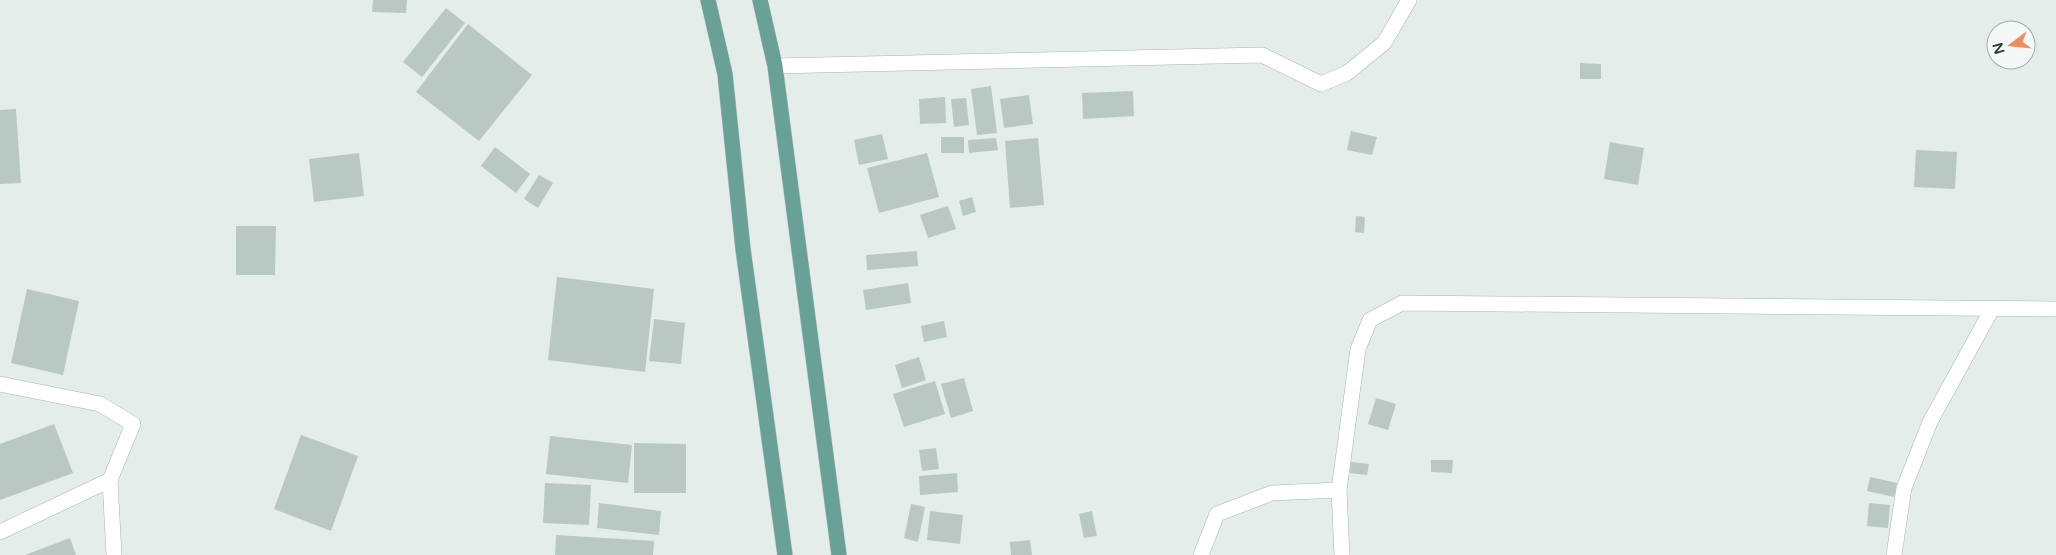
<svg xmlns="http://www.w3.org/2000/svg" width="2056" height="555" font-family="'Varela Round',sans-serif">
  <rect width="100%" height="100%" fill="#e4ede9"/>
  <g fill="#b9c8c3">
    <polygon points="373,0 407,0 406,13 372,12"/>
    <polygon points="446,8 465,23 422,77 403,62"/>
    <polygon points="468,24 532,75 479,141 416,92"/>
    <polygon points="1580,63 1601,64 1601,79 1580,79"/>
    <polygon points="991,86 997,133 977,135 971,89"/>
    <polygon points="1133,91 1134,116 1083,119 1082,93"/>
    <polygon points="1029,95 1033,124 1004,128 1000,99"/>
    <polygon points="945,97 946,123 920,124 919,99"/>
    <polygon points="966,98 969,125 954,127 951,99"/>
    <polygon points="16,109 21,183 0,184 0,110"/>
    <polygon points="1351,131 1377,137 1372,155 1347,150"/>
    <polygon points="882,134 888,159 859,165 854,140"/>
    <rect x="941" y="137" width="23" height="16"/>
    <polygon points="996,138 998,150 969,153 968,140"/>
    <polygon points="1038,138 1044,205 1010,208 1005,141"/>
    <polygon points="1610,142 1644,148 1638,185 1604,179"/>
    <polygon points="495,147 530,174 516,193 481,166"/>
    <polygon points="1916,150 1957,152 1955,189 1914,187"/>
    <polygon points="359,153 364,196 314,202 309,159"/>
    <polygon points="927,153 939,197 879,213 867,168"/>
    <polygon points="539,175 553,183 538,208 524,199"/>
    <polygon points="972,197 976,212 963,216 959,201"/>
    <polygon points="948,206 956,229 928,238 920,215"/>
    <polygon points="1356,216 1365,217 1364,233 1355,232"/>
    <polygon points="236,226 276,226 275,275 236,275"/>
    <polygon points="917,251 918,266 867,270 866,255"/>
    <polygon points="557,277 654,289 645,372 548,360"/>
    <polygon points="908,283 911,303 866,310 863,290"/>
    <polygon points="27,289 79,301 63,375 11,363"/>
    <polygon points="654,319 685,323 681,364 649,361"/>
    <polygon points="944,321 947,337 924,342 921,326"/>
    <polygon points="919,357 926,380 902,388 895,365"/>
    <polygon points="964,378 973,411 951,418 941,384"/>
    <polygon points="935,381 945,414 904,427 893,394"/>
    <polygon points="1376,398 1396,404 1388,430 1368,424"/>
    <polygon points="54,424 73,473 0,500 0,444"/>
    <polygon points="301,435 358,456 331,531 274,509"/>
    <polygon points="550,436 632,445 628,483 546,474"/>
    <polygon points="634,443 686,444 686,493 634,493"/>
    <polygon points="936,448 939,469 922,471 919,450"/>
    <polygon points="1431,460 1453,460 1452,473 1431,472"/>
    <polygon points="1351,462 1369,464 1367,475 1350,473"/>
    <polygon points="957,473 958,492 920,495 919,476"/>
    <polygon points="1870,477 1897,483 1894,497 1867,491"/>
    <polygon points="545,483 591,485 589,525 543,523"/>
    <polygon points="599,503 661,511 659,535 597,528"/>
    <polygon points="1869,503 1890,505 1888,528 1867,526"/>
    <polygon points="911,504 925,507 918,542 904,538"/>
    <polygon points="930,511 963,515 960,544 927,540"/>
    <polygon points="1092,511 1097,536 1084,538 1079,514"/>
    <polygon points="556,535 654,541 653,555 555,555"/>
    <polygon points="70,538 76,555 25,555"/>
    <polygon points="1030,540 1032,555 1011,555 1010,542"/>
  </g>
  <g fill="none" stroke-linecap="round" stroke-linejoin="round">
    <g stroke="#a7b5b1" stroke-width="16">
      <g id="street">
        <polyline points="775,66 1262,55 1321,84 1347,73 1384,43 1409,0"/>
        <polyline points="0,384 100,404 133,424 110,480 114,555"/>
        <polyline points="0,532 110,480"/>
        <polyline points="1201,555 1217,514 1272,493 1339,490"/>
        <polyline points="1342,555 1339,490 1358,349 1370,320 1402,303 2056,309"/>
        <polyline points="1894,555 1904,488 1930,422 1992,309"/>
      </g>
    </g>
    <g stroke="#c2c9c8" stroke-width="16">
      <g id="primary">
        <polyline points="708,0 725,74 743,249 785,555"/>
        <polyline points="760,0 775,66 839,555"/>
      </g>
    </g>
    <use href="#street" stroke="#fff" stroke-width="15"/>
    <use href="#primary" stroke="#6aa196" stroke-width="15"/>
  </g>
  <g transform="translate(2011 45) rotate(254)"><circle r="24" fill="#f4f9f7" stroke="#a1aeab"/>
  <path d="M0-4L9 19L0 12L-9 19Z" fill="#ed8d62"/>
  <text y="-8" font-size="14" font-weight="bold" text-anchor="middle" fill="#243e39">N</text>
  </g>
</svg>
